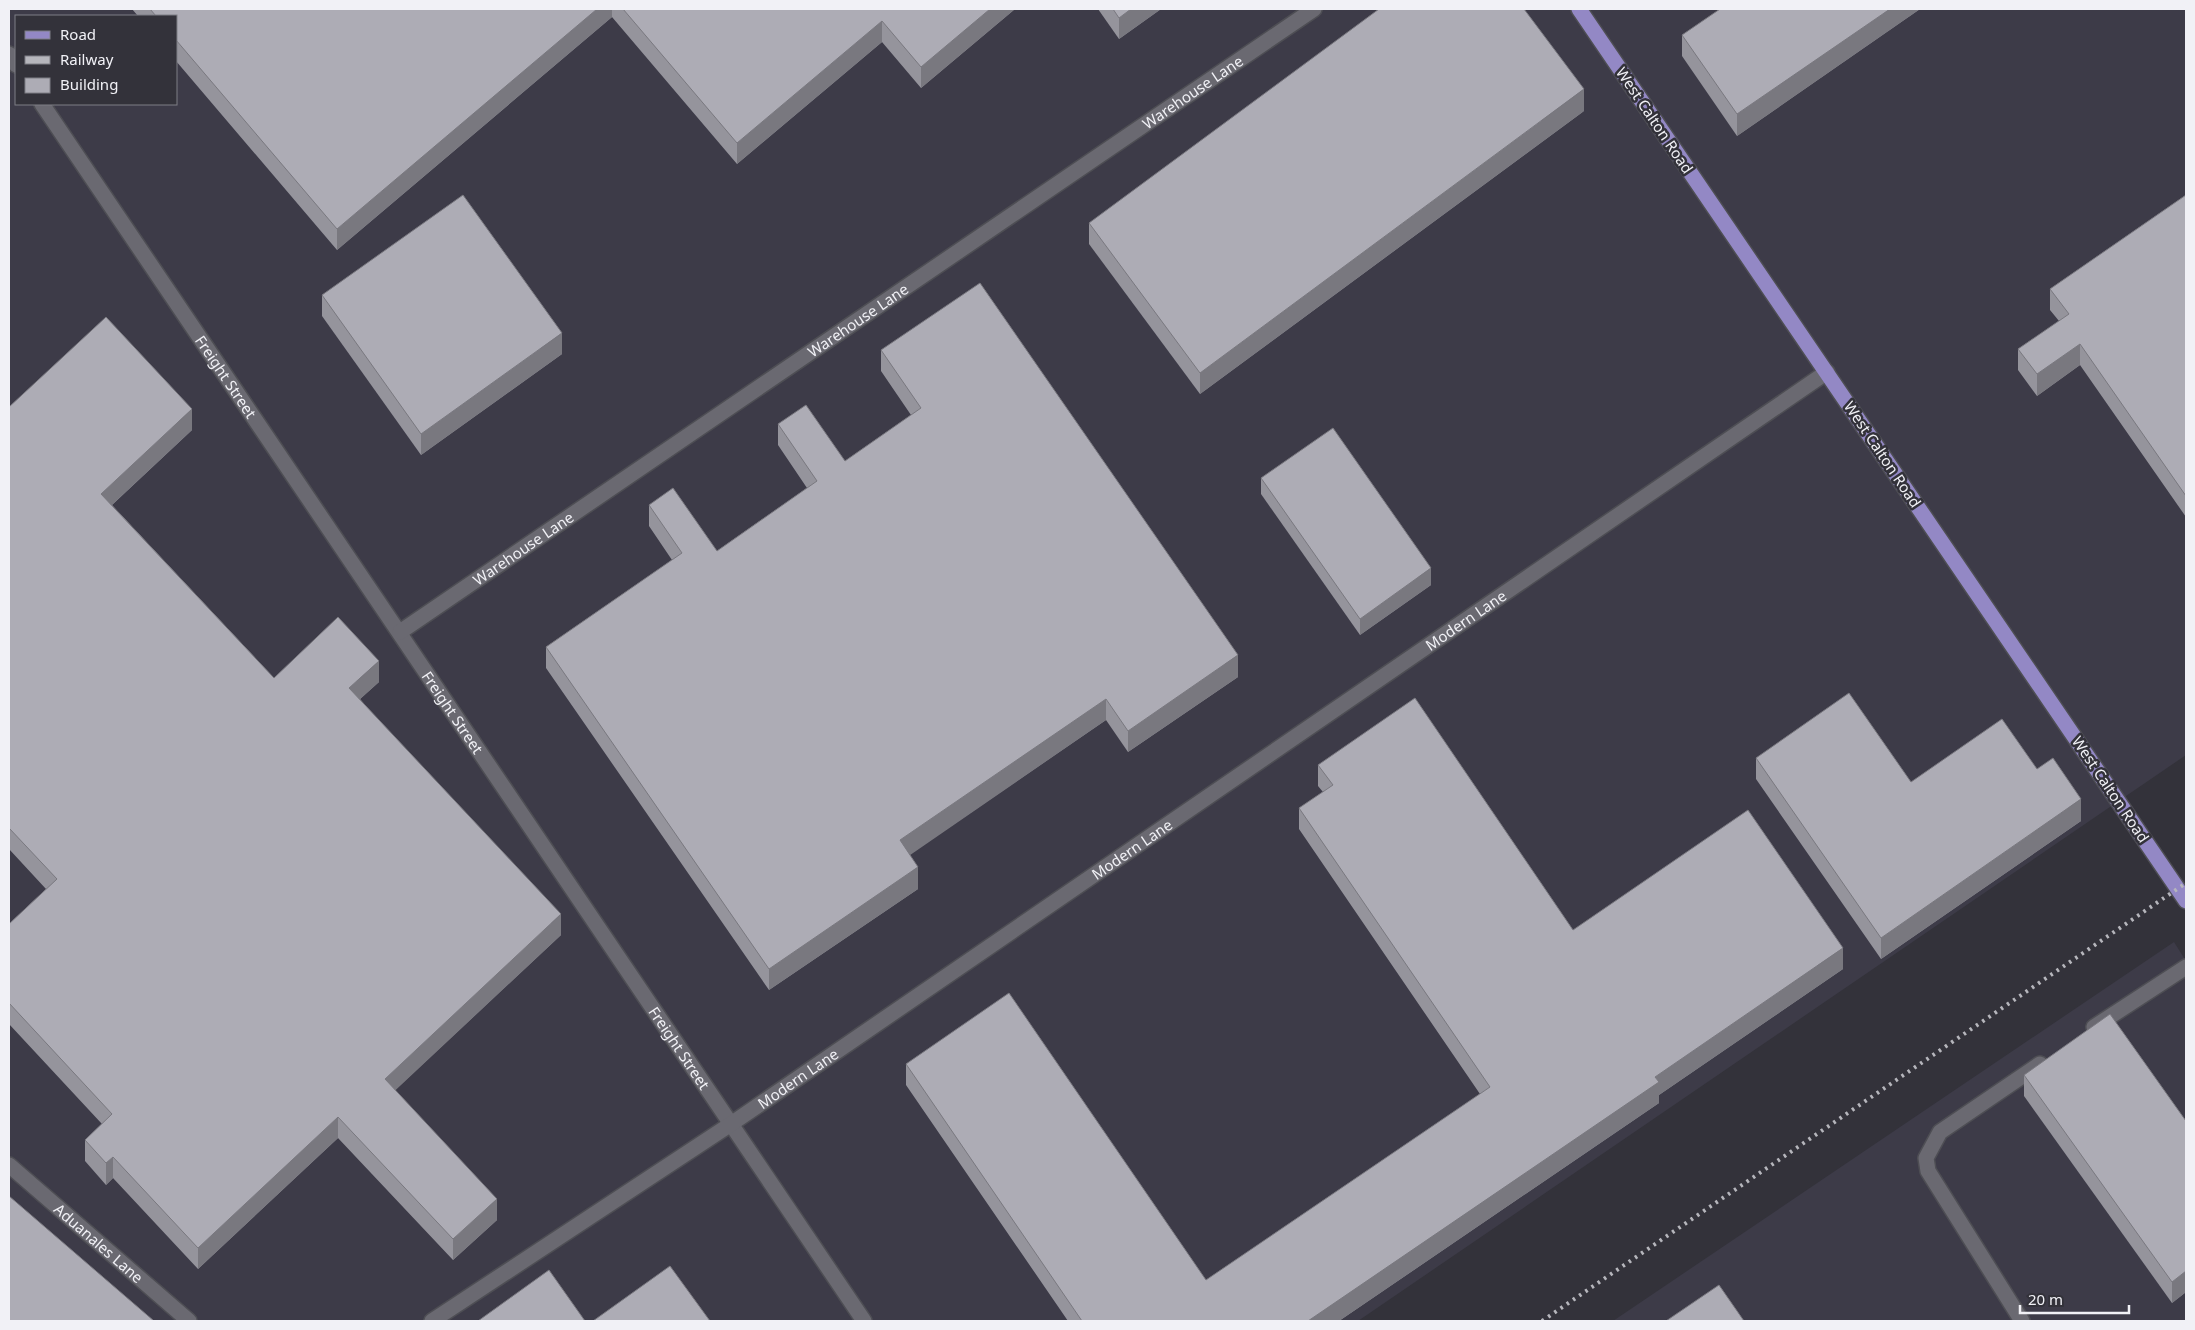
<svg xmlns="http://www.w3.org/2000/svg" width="2195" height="1330" font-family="'Noto Sans',sans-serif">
  <rect width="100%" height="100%" fill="#33323a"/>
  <g fill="#3d3b48" fill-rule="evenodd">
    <path d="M 9,9 L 2186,9 L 2186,755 L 1358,1321 L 9,1321 ZM 16,16 L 176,16 L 176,104 L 16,104 Z"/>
    <polygon points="2174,942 2186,961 2186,1321 1613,1321"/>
  </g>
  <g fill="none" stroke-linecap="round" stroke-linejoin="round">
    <g stroke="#4e4e54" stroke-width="18">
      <g id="minor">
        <polyline points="9,54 16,65"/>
        <path id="s1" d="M 42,104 L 864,1321"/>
        <path id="s2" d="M 400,632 L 1314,9"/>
        <polyline points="2094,1027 2186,967"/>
        <path id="s3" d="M 9,1165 L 189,1321"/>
        <path id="s4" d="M 432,1321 L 731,1124 L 1827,372"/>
        <polyline points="2022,1321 1928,1171 1926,1158 1940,1132 2040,1064"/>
      </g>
    </g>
    <g stroke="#4e4e54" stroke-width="18">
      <polyline id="major" points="1579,9 2186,901"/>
    </g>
    <use href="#minor" stroke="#6a6971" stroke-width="15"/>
    <use href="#major" stroke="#9388c5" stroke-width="15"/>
    <polyline stroke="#b6b6bc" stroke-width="4" stroke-dasharray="2.5 5" stroke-linecap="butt" points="1542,1321 2186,883"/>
  </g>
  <g fill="#95949c">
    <polygon points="132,9 1015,9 921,88 882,42 737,164 612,17 337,250 176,61 176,16 138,16"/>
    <polygon points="1098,9 1161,9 1119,39"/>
    <polygon points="1920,9 1737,136 1682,56 1682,35"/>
    <polygon points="1584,111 1200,394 1089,244 1089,223"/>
    <polygon points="2186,195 2186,517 2080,365 2037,396 2018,370 2018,349 2059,321 2050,310 2050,289"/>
    <polygon points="322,295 562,354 421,455 322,316"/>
    <polygon points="881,350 1238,677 1128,752 1106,720 909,855 918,889 769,990 546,668 546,647 672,560 649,526 649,505 717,551 807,488 778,445 778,424 845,461 911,415 881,371"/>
    <polygon points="9,407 192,430 112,505 274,678 379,682 360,699 561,935 395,1090 497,1220 453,1260 338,1138 198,1269 113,1178 106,1185 85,1161 85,1140 102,1124 9,1024 9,924 46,889 9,849"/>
    <polygon points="1261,478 1431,585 1360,635 1261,494"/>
    <polygon points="1756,758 1911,782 2037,769 2081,821 1881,959 1756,779"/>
    <polygon points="1318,765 1573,930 1843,969 1659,1095 1659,1103 1339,1321 1068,1321 906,1085 906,1064 1206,1280 1480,1094 1299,829 1299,808 1323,792 1318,786"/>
    <polygon points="2024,1075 2186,1121 2186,1292 2172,1303 2024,1096"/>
  </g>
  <g fill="#79787f">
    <polygon points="597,9 612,9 612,17 337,250 337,229"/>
    <polygon points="990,9 1015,9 921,88 921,67"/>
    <polygon points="1131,9 1161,9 1119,39 1119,18"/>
    <polygon points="1890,9 1920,9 1737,136 1737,114"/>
    <polygon points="882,21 882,42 737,164 737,143"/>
    <polygon points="1584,89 1584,111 1200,394 1200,373"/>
    <polygon points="562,333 562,354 421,455 421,434"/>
    <polygon points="2080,344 2080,365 2037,396 2037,374"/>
    <polygon points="192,409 192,430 101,515 101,494"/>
    <polygon points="1431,568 1431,585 1360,635 1360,619"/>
    <polygon points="1238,655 1238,677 1128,752 1128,731"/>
    <polygon points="379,661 379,682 349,709 349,688"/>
    <polygon points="1106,699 1106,720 900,862 900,840"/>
    <polygon points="2081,799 2081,821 1881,959 1881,938"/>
    <polygon points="918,867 918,889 769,990 769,969"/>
    <polygon points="561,914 561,935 385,1100 385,1079"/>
    <polygon points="1843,948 1843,969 1659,1095 1659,1103 1339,1321 1308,1321 1655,1077"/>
    <polygon points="338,1117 338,1138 198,1269 198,1248"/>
    <polygon points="113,1157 113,1178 106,1185 106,1163"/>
    <polygon points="497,1199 497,1220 453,1260 453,1239"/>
    <polygon points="2186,1271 2186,1292 2172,1303 2172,1282"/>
  </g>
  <g fill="#adacb5" stroke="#79787f">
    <polygon points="150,9 597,9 337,229 176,40 176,16 156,16"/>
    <polygon points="623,9 990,9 921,67 882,21 737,143"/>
    <polygon points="1113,9 1131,9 1119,18"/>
    <polygon points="1379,9 1524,9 1584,89 1200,373 1089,223"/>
    <polygon points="1720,9 1890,9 1737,114 1682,35"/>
    <polygon points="463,195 562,333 421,434 322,295"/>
    <polygon points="2186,195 2186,496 2080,344 2037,374 2018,349 2069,314 2050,289"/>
    <polygon points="980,283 1238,655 1128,731 1106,699 900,840 918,867 769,969 546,647 682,553 649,505 673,488 717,551 817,481 778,424 806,405 845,461 921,408 881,350"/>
    <polygon points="106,317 192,409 101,494 274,678 338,617 379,661 349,688 561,914 385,1079 497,1199 453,1239 338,1117 198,1248 113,1157 106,1163 85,1140 112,1114 9,1003 9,924 57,879 9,828 9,407"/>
    <polygon points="1333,428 1431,568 1360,619 1261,478"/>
    <polygon points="1849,693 1911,782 2002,719 2037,769 2053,758 2081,799 1881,938 1756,758"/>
    <polygon points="1415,698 1573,930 1748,810 1843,948 1655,1077 1659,1082 1308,1321 1082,1321 906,1064 1009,993 1206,1280 1490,1087 1299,808 1333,785 1318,765"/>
    <polygon points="2110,1014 2186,1121 2186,1271 2172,1282 2024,1075"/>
    <polygon points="9,1196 154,1321 9,1321"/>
    <polygon points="670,1266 710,1321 593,1321"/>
    <polygon points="549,1270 585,1321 478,1321"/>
    <polygon points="1719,1285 1744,1321 1666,1321"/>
  </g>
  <g text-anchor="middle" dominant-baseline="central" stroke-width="5" stroke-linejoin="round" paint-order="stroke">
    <g font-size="15" fill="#f1f1f6" stroke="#33323a">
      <text stroke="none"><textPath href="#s2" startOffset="959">Warehouse Lane</textPath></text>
      <text transform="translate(1655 120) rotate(56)">West Calton Road</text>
      <text stroke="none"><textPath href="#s2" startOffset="554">Warehouse Lane</textPath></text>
      <text stroke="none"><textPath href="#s1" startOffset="329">Freight Street</textPath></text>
      <text transform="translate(1883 454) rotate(56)">West Calton Road</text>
      <text stroke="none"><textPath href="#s2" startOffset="149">Warehouse Lane</textPath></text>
      <text stroke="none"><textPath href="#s4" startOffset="1249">Modern Lane</textPath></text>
      <text stroke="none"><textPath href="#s1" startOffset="734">Freight Street</textPath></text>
      <text transform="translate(2111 789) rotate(56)">West Calton Road</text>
      <text stroke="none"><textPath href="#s4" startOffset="844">Modern Lane</textPath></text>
      <text stroke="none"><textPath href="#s1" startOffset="1139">Freight Street</textPath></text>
      <text stroke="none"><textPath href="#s4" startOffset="439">Modern Lane</textPath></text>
      <text stroke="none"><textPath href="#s3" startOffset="119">Aduanales Lane</textPath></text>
    </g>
  </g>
  <rect width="2195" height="1330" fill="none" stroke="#f1f1f6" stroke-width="20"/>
  <rect x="15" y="15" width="162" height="90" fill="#33323a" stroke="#7f7e85"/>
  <rect x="25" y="31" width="25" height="8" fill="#9388c5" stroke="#7f7e85"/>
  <text x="60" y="40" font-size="15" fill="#f1f1f6">Road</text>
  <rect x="25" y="56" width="25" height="8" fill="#b6b6bc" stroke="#7f7e85"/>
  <text x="60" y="65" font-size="15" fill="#f1f1f6">Railway</text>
  <rect x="25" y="78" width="25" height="15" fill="#adacb5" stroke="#7f7e85"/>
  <text x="60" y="90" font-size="15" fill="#f1f1f6">Building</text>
  <path d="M2020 1305v8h109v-8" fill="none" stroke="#f1f1f6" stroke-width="2.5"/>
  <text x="2028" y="1305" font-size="15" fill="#f1f1f6" stroke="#33323a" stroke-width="4" paint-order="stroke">20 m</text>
</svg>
